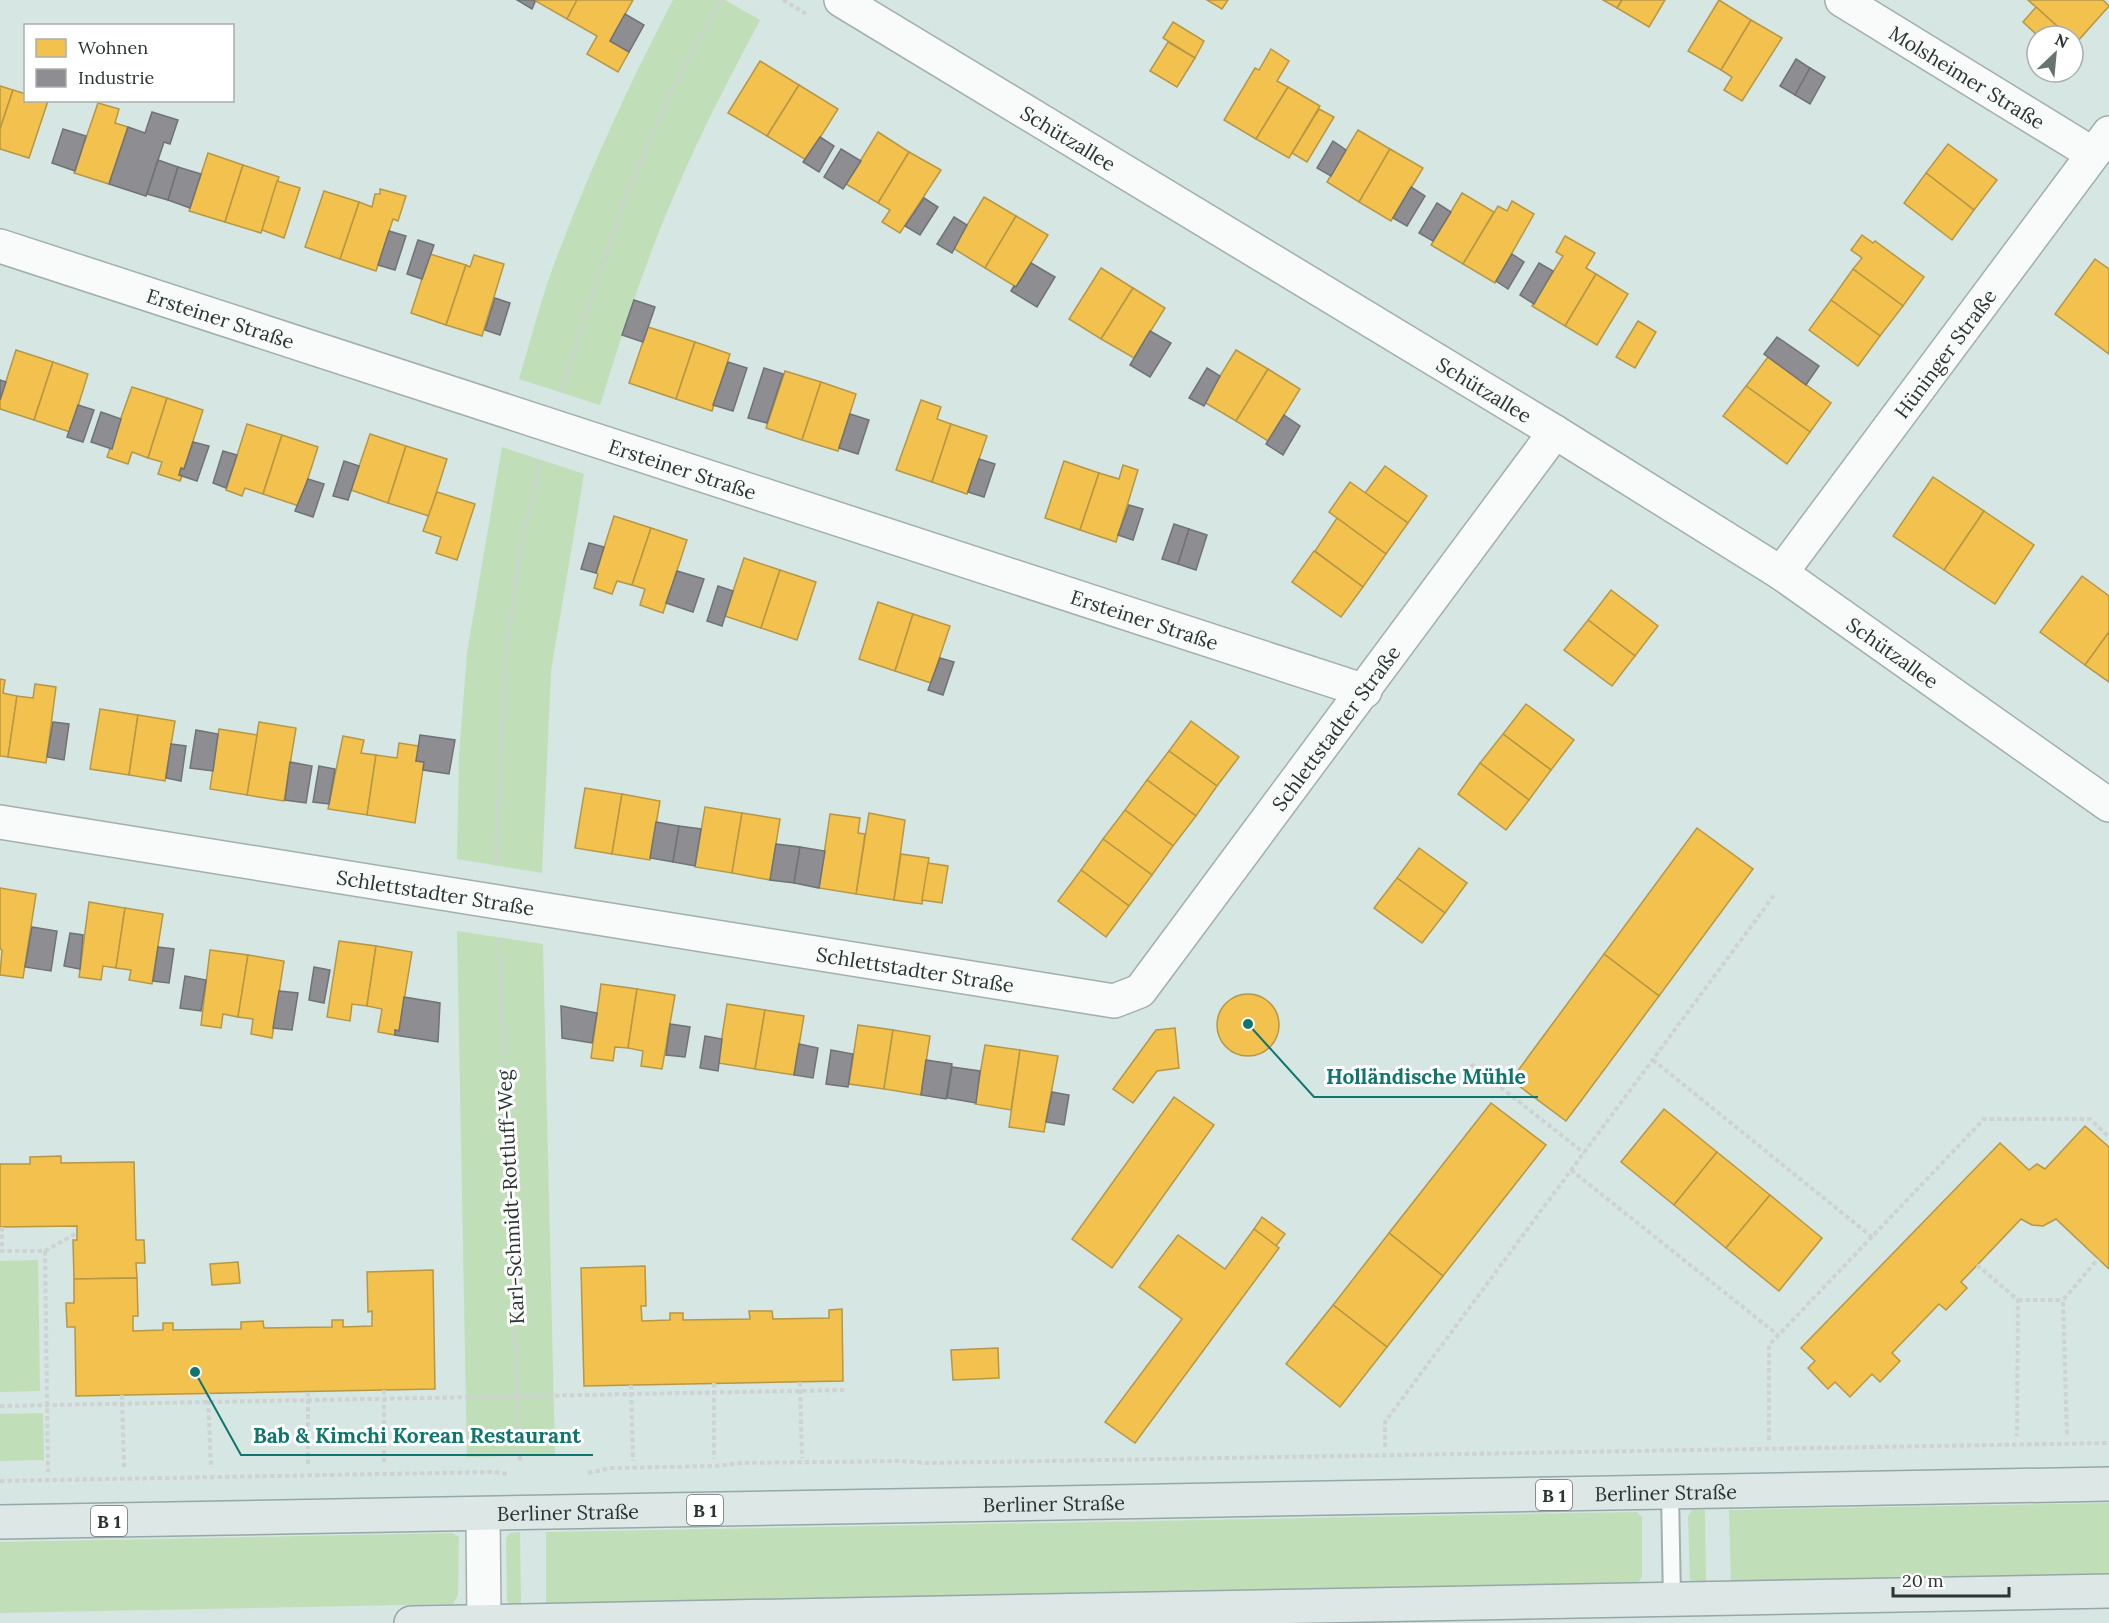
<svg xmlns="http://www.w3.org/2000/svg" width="2109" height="1623" font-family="Lora,serif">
  <rect width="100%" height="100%" fill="#d6e6e2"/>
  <g fill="#c0deb8">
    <path d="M 673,0 L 725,0 L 760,20 C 730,77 700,134 675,193 C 645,262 622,334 600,405 L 519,379 C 530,343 539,306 552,270 C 586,178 627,88 673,0 Z"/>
    <polygon points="502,447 584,474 551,671 542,873 457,859 459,757 467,653"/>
    <polygon points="457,931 543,944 555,1455 467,1457"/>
    <polygon points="38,1260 40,1391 0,1392 0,1261"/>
    <polygon points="43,1413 44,1460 0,1461 0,1414"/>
    <polygon points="2109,1503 2109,1574 1731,1583 1729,1510"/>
    <polygon points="1692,1510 1705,1510 1706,1584 1690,1580 1688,1516"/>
    <polygon points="1637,1512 1642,1517 1642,1576 1638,1583 546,1604 546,1532"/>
    <polygon points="520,1532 521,1605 510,1604 507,1601 506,1538 510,1533"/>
    <polygon points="452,1533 459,1537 458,1595 453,1604 0,1613 0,1542"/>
  </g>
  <g fill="#f2c14e" stroke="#b69746" stroke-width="1.5">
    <polygon points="534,0 577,0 567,19"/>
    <polygon points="577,0 633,0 610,41 629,52 618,72 587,54 597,36 567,19"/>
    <polygon points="1207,0 1228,0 1222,9"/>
    <polygon points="1603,0 1622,0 1617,8"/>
    <polygon points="1622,0 1665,0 1649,27 1617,8"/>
    <polygon points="1719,0 1751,20 1721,70 1688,51"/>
    <polygon points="2028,0 2103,0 2109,6 2076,43 2073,36 2068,36"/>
    <polygon points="2036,7 2068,36 2038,36 2023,22"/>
    <polygon points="1751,20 1782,38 1742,101 1724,90 1732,77 1721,70"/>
    <polygon points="1173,22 1204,41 1195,58 1163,38"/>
    <polygon points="1168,42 1195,58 1177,87 1150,71"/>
    <polygon points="1271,49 1289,61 1277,81 1288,87 1256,139 1224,120 1255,68 1259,70"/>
    <polygon points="760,61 799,85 767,136 728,113"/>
    <polygon points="799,85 838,109 806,160 767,136"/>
    <polygon points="0,86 13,90 0,129"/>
    <polygon points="1288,87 1320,106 1289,158 1256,139"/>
    <polygon points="13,90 26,94 26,100 48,101 29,158 0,149 0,129"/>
    <polygon points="98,103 119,109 115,123 128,127 109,184 74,173"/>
    <polygon points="1319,109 1334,117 1307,162 1292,153"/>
    <polygon points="1358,130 1390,149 1359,202 1327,182"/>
    <polygon points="878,132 909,152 878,203 846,184"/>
    <polygon points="1948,144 1997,180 1974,210 1926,173"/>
    <polygon points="1390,149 1423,168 1391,221 1359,202"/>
    <polygon points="909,152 941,170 900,233 882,222 890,210 878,203"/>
    <polygon points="208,153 243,165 225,222 189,211"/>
    <polygon points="243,165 279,177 261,233 225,222"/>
    <polygon points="1926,173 1974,210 1952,240 1904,203"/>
    <polygon points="277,181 300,188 284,238 262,230"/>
    <polygon points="380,189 406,196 398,221 393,219 376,271 340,259 359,202 372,207 375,194 380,194"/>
    <polygon points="324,191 359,202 340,259 305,247"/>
    <polygon points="1462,193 1494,212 1463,264 1431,245"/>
    <polygon points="984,197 1016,216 985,268 953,248"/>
    <polygon points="1512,201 1534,214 1495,283 1463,264 1498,206 1507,211"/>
    <polygon points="1016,216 1048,235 1016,287 985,268"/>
    <polygon points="1862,235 1873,243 1875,241 1924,277 1903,306 1853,269 1862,258 1851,250"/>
    <polygon points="1565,236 1595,253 1586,268 1596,274 1565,326 1532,306 1563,256 1556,252"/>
    <polygon points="430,254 466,265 446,325 411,313"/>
    <polygon points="474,255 504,264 482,336 446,325 466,265 470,267"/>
    <polygon points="2095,259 2109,269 2109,354 2055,314"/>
    <polygon points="1101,268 1133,288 1101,339 1069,319"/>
    <polygon points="1853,269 1903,306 1880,336 1831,300"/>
    <polygon points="1596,274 1628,294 1597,345 1565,326"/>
    <polygon points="1133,288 1165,308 1134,358 1101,339"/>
    <polygon points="1831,300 1880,336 1858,366 1809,330"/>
    <polygon points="1638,321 1656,332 1635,368 1616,357"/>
    <polygon points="648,327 695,342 676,399 629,383"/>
    <polygon points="695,342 730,354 712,411 676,399"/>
    <polygon points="16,350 53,362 34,420 0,409 0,400"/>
    <polygon points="1236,350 1268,369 1236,421 1204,402"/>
    <polygon points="1768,357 1831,403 1810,432 1746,386"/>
    <polygon points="53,362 88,374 70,432 34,420"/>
    <polygon points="1268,369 1300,389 1268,441 1236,421"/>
    <polygon points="785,371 821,382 802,440 766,428"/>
    <polygon points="821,382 856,394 838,451 802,440"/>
    <polygon points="1746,386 1810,432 1787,464 1723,416"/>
    <polygon points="132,387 167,398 148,458 132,452 128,464 107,457"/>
    <polygon points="167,398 203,410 184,469 181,468 179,475 182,476 180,481 158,474 162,462 148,458"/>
    <polygon points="921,400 941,407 937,419 951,424 932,482 896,470"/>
    <polygon points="247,424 282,435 263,494 245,488 242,496 226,490"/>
    <polygon points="951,424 987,436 967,494 932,482"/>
    <polygon points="370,434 406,446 388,503 351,490"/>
    <polygon points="282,435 318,447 299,506 263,494"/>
    <polygon points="406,446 447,459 429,516 388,503"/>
    <polygon points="1064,461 1099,473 1080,530 1045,518"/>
    <polygon points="1123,465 1138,470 1116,542 1080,530 1099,473 1119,479"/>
    <polygon points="1385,466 1427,496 1408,523 1365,493"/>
    <polygon points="1933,477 1984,511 1944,570 1893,536"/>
    <polygon points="1350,482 1408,523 1386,554 1329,512"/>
    <polygon points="437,492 475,504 457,560 436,553 441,537 423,531"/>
    <polygon points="1984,511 2034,545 1995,604 1944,570"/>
    <polygon points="614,516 651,528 632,585 617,581 612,594 594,588 598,574 596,573"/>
    <polygon points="1337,518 1386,554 1363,587 1315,551"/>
    <polygon points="651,528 687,540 663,613 640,605 645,589 632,585"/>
    <polygon points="1314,551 1363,587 1341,617 1292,582"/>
    <polygon points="744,558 780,570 761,628 725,616"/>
    <polygon points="780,570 816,582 797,640 761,628"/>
    <polygon points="2082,576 2109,596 2109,632 2085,665 2040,632"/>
    <polygon points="1611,590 1658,626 1635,656 1588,620"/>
    <polygon points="878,602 913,614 895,671 859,659"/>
    <polygon points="913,614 950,626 931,683 895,671"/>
    <polygon points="1588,620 1635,656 1612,686 1564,650"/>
    <polygon points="2109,632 2109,682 2085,665"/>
    <polygon points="0,679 5,680 3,693 17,696 8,757 0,756"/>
    <polygon points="35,684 56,687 46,763 8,757 17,696 33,698"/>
    <polygon points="1526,704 1574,740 1551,770 1503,734"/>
    <polygon points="100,709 138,715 129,775 90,769"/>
    <polygon points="138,715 175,721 165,781 129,775"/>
    <polygon points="1191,721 1239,757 1217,786 1169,751"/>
    <polygon points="259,722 296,728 284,801 247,795"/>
    <polygon points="219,729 257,735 247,795 210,789"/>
    <polygon points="1503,734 1551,770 1529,800 1480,763"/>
    <polygon points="343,736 364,740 361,753 376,755 367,815 328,809"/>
    <polygon points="399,743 419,746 416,761 424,762 415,823 367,815 376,755 397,758"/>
    <polygon points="1169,751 1217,786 1196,816 1147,780"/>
    <polygon points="1480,763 1529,800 1506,830 1458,794"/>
    <polygon points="1147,780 1196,816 1173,846 1125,810"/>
    <polygon points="585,788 622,794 612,854 575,848"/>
    <polygon points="622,794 660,801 650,860 612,854"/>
    <polygon points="705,807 742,813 732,873 695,867"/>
    <polygon points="1125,810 1173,846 1152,875 1103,839"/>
    <polygon points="742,813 780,819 770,880 732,873"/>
    <polygon points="869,813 905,820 894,900 856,894"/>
    <polygon points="830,814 860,818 858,833 865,834 856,894 819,888"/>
    <polygon points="1697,828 1753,869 1659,996 1604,954"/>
    <polygon points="1103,839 1152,875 1129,906 1081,870"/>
    <polygon points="1419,848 1467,883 1445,913 1397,878"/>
    <polygon points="901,854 929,858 922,904 894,900"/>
    <polygon points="928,863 948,866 942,903 922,900"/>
    <polygon points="1081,870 1129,906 1106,937 1058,901"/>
    <polygon points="1397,878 1445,913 1422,943 1374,908"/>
    <polygon points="0,888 36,894 23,978 0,975 2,950 0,949"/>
    <polygon points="89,902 125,908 116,968 103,966 101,980 79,977"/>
    <polygon points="125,908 163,914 152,984 129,980 131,970 116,968"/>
    <polygon points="339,941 376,946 367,1006 352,1004 350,1021 327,1017"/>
    <polygon points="376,946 412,952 399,1031 395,1030 395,1035 378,1032 382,1009 367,1006"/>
    <polygon points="210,950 248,955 238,1017 223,1014 221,1028 201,1025"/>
    <polygon points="1604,954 1659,996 1566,1121 1511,1080"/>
    <polygon points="248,955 284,961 272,1038 251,1034 253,1019 238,1017"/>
    <polygon points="601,984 637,989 628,1048 615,1047 613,1061 591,1058"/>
    <polygon points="637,989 675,995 662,1069 641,1066 643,1051 628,1048"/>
    <circle cx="1248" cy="1025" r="31"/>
    <polygon points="727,1004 765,1010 755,1069 718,1063"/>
    <polygon points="765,1010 804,1016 794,1075 755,1069"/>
    <polygon points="858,1025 893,1030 884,1089 849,1084"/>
    <polygon points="1175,1028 1179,1068 1157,1071 1133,1103 1113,1089 1156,1030"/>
    <polygon points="893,1030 930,1036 921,1095 884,1089"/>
    <polygon points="985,1045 1020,1050 1011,1110 975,1104"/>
    <polygon points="1020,1050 1058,1056 1044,1132 1009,1127"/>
    <polygon points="1174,1097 1214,1125 1112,1268 1072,1239"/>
    <polygon points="1491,1103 1546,1145 1443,1276 1389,1233"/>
    <polygon points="1664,1109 1717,1152 1674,1205 1621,1162"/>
    <polygon points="2085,1126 2109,1147 2109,1269 2056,1219 2043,1226 2032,1225 2021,1219 1961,1282 1967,1288 1946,1310 1939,1304 1892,1353 1900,1361 1880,1382 1872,1374 1850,1397 1835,1382 1828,1389 1808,1368 1815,1361 1801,1348 2000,1143 2029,1170 2037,1164 2045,1169"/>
    <polygon points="1717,1152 1770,1195 1726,1248 1674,1205"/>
    <polygon points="61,1156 61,1163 134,1162 136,1240 144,1240 145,1263 136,1263 137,1278 74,1279 73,1240 77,1240 77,1226 0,1227 0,1164 30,1164 30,1157"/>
    <polygon points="1770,1195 1822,1238 1779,1291 1726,1248"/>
    <polygon points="1262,1217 1285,1234 1276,1246 1254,1229"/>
    <polygon points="1254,1229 1279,1248 1135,1443 1105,1422 1182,1319 1139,1287 1178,1235 1225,1269"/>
    <polygon points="1389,1233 1443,1276 1387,1347 1333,1305"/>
    <polygon points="238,1262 240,1283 212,1285 210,1264"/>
    <polygon points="645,1266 646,1306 641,1306 642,1321 670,1320 670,1313 683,1313 683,1320 750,1319 749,1311 772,1311 773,1319 829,1318 829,1310 842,1309 843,1381 584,1386 581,1268"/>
    <polygon points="433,1270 435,1389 76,1396 75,1327 67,1327 66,1303 74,1303 74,1279 137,1278 138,1316 133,1316 133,1331 163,1330 163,1323 173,1323 173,1330 241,1329 241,1322 263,1321 264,1328 332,1327 332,1320 343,1320 343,1327 372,1326 372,1311 368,1312 367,1272"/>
    <polygon points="1333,1305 1387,1347 1340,1407 1286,1364"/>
    <polygon points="998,1348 999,1378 953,1380 951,1350"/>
  </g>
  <g fill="#8d8d92" stroke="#6f7375" stroke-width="1.5">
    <polygon points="517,0 534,0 535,2 532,9"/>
    <polygon points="625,14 644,25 629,52 610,41"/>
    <polygon points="1796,59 1810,68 1795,95 1780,86"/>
    <polygon points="1810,68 1825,77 1810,104 1795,95"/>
    <polygon points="152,112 178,120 170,144 164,142 146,196 109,184 128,127 145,133"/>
    <polygon points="63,129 86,136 75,171 52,163"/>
    <polygon points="820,137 834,146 819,172 803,162"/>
    <polygon points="1333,141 1346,150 1331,176 1317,168"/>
    <polygon points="841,149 861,161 843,189 824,177"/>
    <polygon points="158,160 178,167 168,200 147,194"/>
    <polygon points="178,167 201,174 190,208 168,200"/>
    <polygon points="1411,187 1425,196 1407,226 1393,218"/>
    <polygon points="924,198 938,207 920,235 905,226"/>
    <polygon points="1437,203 1451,212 1433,241 1419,233"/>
    <polygon points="954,217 967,225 952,253 937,244"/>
    <polygon points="389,231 406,236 395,270 378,265"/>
    <polygon points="418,240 434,245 422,279 407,274"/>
    <polygon points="1512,254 1524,262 1508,289 1496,281"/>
    <polygon points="1031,263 1055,277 1037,307 1011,291 1014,286 1016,287"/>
    <polygon points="1539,263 1553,271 1534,304 1520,295"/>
    <polygon points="495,298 510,303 500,335 485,330"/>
    <polygon points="634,300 655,307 643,342 622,335"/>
    <polygon points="1150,331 1171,343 1150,377 1130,365"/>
    <polygon points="1777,337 1819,366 1806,385 1764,354"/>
    <polygon points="728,362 747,368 733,411 713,405"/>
    <polygon points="764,368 783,374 767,423 748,418"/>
    <polygon points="1207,368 1220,376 1204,406 1189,398"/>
    <polygon points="0,380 6,382 0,400"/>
    <polygon points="78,405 94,410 83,442 67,437"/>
    <polygon points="101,412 121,419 112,449 91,442"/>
    <polygon points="850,414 869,420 858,454 839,448"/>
    <polygon points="1284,415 1300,426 1283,455 1266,444"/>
    <polygon points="193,442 209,446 197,481 179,475 181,468 184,469"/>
    <polygon points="223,451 237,455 226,488 213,483"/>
    <polygon points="979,459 995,464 984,497 968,492"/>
    <polygon points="344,461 359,466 348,500 333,496"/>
    <polygon points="308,479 324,484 313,517 295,511"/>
    <polygon points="1129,505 1143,509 1133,540 1118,535"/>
    <polygon points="1174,524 1189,529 1178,564 1162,559"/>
    <polygon points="1189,529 1207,535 1196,570 1178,564"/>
    <polygon points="589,543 604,547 596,573 581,569"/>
    <polygon points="677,571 704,579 693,612 666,603"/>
    <polygon points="718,586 733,591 722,626 707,621"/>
    <polygon points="940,658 954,662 943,695 928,690"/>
    <polygon points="53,722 69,724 64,760 47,757"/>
    <polygon points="196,730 218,734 213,771 190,768"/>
    <polygon points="420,735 455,740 449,774 423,770 424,762 416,761"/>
    <polygon points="171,744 186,746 181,781 166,778"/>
    <polygon points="290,762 312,766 306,803 285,800"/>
    <polygon points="319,766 335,769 329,804 313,802"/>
    <polygon points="656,822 679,826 673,862 650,858"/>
    <polygon points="679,826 701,829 695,866 673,862"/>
    <polygon points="776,844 800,847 794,883 770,880"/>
    <polygon points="800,847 825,851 819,888 794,883"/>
    <polygon points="32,927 57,931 51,971 25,967"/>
    <polygon points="70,933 83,935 80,969 64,966"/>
    <polygon points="158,947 174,949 169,983 153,981"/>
    <polygon points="314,967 330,970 324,1003 309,1000"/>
    <polygon points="185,976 206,980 201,1011 180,1008"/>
    <polygon points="279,991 298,993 292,1030 273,1028"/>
    <polygon points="404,997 440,1003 438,1042 395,1035 395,1030 399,1031"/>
    <polygon points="561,1006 597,1013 592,1043 562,1038"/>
    <polygon points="670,1024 690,1027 685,1057 666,1055"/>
    <polygon points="705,1036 722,1039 718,1071 700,1068"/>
    <polygon points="799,1044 818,1048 813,1078 794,1075"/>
    <polygon points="831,1050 853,1054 848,1087 826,1084"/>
    <polygon points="926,1060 952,1064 946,1099 921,1095"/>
    <polygon points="952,1067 980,1071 976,1103 947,1098"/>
    <polygon points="1052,1092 1069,1095 1064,1125 1046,1122"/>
  </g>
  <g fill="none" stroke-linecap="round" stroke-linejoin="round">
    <g stroke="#a2afac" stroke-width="20">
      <polyline id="service" points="1670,1493 1672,1599"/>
    </g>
    <g stroke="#a2afac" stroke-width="36">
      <g id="minor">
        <path id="s1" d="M 841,0 L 1555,432 L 1781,573 L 2109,805"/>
        <path id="s2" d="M 1842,0 L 2093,154"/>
        <path id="s3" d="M 0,246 L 1365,691"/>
        <path id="s4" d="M 1781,573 L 2109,133"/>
        <path id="s5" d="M 0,822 L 1114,1001 L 1140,991 L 1555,432"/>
        <polyline points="483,1514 484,1622"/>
      </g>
    </g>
    <g stroke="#93a8a7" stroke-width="36">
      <g id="primary">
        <path id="s6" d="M 0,1522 L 2109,1484"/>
        <polyline points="411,1623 2109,1591"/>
      </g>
    </g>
    <g stroke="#ced2d2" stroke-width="4" stroke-dasharray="4.5 3" stroke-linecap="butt">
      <polyline points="783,0 808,15"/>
      <polyline points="561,392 624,201 669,96 721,0"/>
      <polyline points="496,864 505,666 519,559 540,461"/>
      <polyline points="499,939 520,1463"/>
      <polyline points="1653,1060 1872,1237"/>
      <polyline points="1471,1064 1584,1153"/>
      <polyline points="1571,1170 1778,1335"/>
      <polyline points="2,1227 2,1251"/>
      <polyline points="0,1251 45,1251 48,1472"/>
      <polyline points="45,1251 77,1233"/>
      <polyline points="1977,1265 2018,1300 2017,1436"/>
      <polyline points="2018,1300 2063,1300"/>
      <polyline points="800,1382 802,1458"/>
      <polyline points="714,1383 714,1459"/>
      <polyline points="631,1385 633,1461"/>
      <polyline points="384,1390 384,1465"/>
      <polyline points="308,1392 308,1467"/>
      <polyline points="208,1393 211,1468"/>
      <polyline points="122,1395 124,1470"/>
      <polyline points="0,1406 844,1390"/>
      <polyline points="2067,1434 2063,1300 2098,1259"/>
      <polyline points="1769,1440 1769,1345 1984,1119 2090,1119 2109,1137"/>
      <polyline points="1385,1447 1385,1422 1775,894"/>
      <polyline points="588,1473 611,1468 715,1466 742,1463 900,1461 927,1463 2109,1443"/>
      <polyline points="0,1481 493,1472 509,1474"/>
    </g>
    <use href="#service" stroke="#f9fbfb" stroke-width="16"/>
    <use href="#minor" stroke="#f9fbfb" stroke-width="33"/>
    <use href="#primary" stroke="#dde7e6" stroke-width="33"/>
  </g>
  <g text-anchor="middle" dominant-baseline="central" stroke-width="6" stroke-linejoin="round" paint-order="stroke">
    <g fill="#fff" stroke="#6a7270" stroke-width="1.5">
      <rect x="1536" y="1480" width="36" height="30" rx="4.5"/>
      <rect x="687" y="1495" width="36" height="30" rx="4.5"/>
      <rect x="91" y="1506" width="36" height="30" rx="4.5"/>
    </g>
    <g font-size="18" font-weight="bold" fill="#2a3532">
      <text x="1554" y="1495">B 1</text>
      <text x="705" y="1510">B 1</text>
      <text x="109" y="1521">B 1</text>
    </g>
    <g font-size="20" fill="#2a3532" stroke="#fff">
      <text stroke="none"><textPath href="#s2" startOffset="147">Molsheimer Straße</textPath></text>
      <text stroke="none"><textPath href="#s1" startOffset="266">Schützallee</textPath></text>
      <text stroke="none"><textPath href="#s3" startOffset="232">Ersteiner Straße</textPath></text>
      <text stroke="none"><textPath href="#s4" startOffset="274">Hüninger Straße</textPath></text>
      <text stroke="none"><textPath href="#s1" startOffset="752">Schützallee</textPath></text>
      <text stroke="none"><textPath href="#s3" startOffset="718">Ersteiner Straße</textPath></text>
      <text stroke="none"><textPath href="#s3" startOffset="1204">Ersteiner Straße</textPath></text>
      <text stroke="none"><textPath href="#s1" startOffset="1238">Schützallee</textPath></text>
      <text stroke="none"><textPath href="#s5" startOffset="1484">Schlettstadter Straße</textPath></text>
      <text stroke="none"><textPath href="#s5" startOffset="441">Schlettstadter Straße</textPath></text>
      <text stroke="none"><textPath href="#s5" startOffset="927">Schlettstadter Straße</textPath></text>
      <text transform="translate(510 1197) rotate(-93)">Karl-Schmidt-Rottluff-Weg</text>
      <text stroke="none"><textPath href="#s6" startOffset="1666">Berliner Straße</textPath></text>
      <text stroke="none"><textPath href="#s6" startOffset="1054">Berliner Straße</textPath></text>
      <text stroke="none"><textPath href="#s6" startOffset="568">Berliner Straße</textPath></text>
    </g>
  </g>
  <path fill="none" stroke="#0f766e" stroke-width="2" d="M1248 1024L1314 1097H1538M195 1372L241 1455H593"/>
  <g fill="#0f766e" stroke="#fff" stroke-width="2">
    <circle cx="1248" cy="1024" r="6"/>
    <circle cx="195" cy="1372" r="6"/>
  </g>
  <g font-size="21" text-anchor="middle" font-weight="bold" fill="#0f766e" stroke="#fff" stroke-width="6" stroke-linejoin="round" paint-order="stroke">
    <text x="1426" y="1084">Holländische Mühle</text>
    <text x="417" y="1443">Bab &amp; Kimchi Korean Restaurant</text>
  </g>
  <rect x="24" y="24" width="210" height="78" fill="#ffffff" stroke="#aaaead" stroke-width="1.5"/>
  <rect x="36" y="39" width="30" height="18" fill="#f2c14e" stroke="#aaaead" stroke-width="1.5"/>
  <text x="78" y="54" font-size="18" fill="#2a3532">Wohnen</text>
  <rect x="36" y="69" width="30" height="18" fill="#8d8d92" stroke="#aaaead" stroke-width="1.5"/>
  <text x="78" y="84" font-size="18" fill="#2a3532">Industrie</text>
  <g transform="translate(2055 54) rotate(26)"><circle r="28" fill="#ffffff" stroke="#aaaead" stroke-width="1.5"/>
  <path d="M0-4.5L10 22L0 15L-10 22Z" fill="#667370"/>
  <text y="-9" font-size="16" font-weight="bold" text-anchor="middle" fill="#2a3532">N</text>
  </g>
  <path d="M1893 1587v9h116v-9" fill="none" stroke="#2a3532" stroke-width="3"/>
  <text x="1902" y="1587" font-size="18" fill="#2a3532" stroke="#ffffff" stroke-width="4.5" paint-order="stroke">20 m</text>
</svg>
